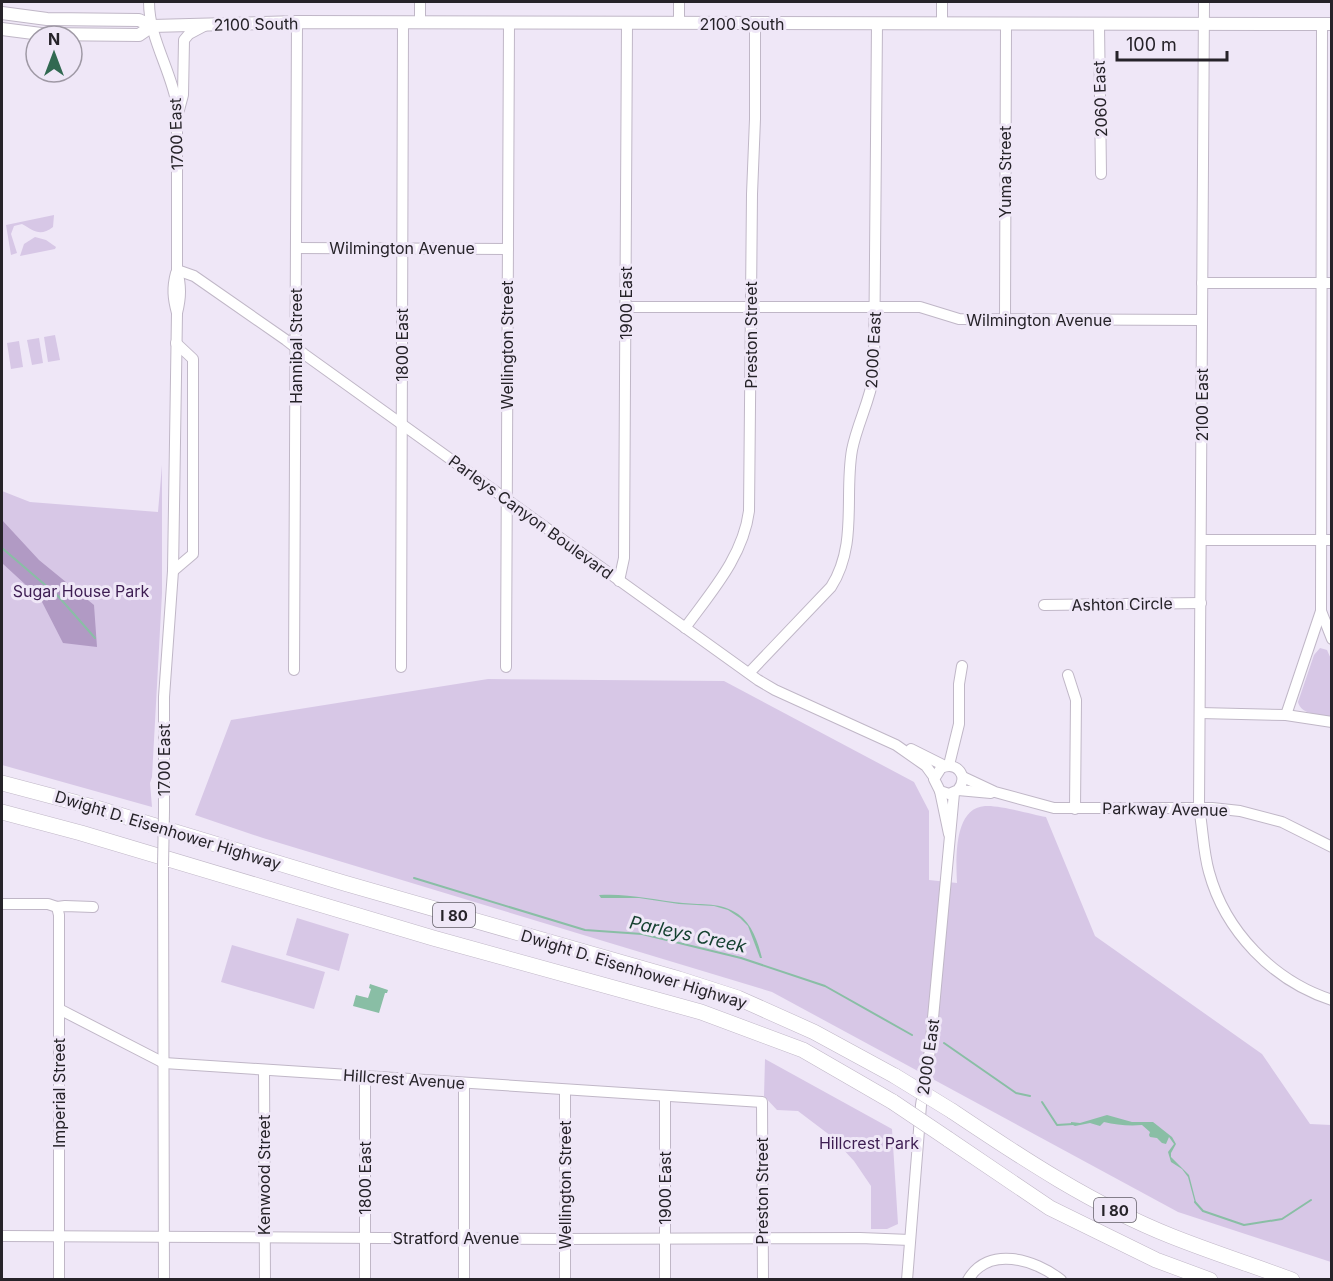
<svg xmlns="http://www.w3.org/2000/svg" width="1333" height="1281" font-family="Inter,sans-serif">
  <rect width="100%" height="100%" fill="#efe7f7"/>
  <g fill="#d7c7e6">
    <path d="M 54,215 L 53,227 C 40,237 34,231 22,224 L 14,226 L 11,234 L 17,253 L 11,255 L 6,225 Z"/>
    <polygon points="35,237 46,240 56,247 55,249 20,256 24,244"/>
    <polygon points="55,335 60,360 48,362 44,337"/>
    <polygon points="39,338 43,363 32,365 27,340"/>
    <polygon points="19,341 23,367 11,369 7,343"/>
    <polygon points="162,465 162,593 152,777 150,783 152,807 2,765 2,491 30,502 158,512"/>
    <path d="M 1320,648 L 1327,650 L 1331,659 L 1331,717 C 1320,714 1301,715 1298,702 L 1314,655 Z"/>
    <path d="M 488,679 L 724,681 L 914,782 L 929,811 L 929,880 L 957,883 C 956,861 953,808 985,806 C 1000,805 1030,814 1046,817 L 1095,936 L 1262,1054 L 1310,1124 L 1331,1125 L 1331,1262 L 1178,1212 L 772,992 L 263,838 L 195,815 L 231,720 Z"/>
    <polygon points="297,918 349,934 339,971 286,955"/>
    <polygon points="232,945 325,972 314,1009 221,982"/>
    <polygon points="765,1059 892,1129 898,1224 887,1229 871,1229 871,1186 854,1161 831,1136 798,1111 777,1110 764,1096"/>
  </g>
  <polygon fill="#b19ac4" points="2,520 39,560 94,605 97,647 63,643 40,598 2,563"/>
  <g fill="#89bea5">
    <path d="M 599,895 C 627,893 655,900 683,903 C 702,905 721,902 738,914 C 752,924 758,942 762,958 L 760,958 L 748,926 L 740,918 L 728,910 L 714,906 L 679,904 L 639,898 L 601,898 Z"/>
    <polygon points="370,984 388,990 387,993 385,993 379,1013 353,1006 356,995 368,998 371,989 369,988"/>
    <path d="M 1107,1115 L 1132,1122 L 1153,1122 L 1172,1137 L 1176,1144 L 1171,1153 L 1171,1157 L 1189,1175 L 1196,1202 L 1195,1203 L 1188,1177 L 1182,1169 L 1171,1162 L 1168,1152 L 1174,1144 L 1169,1137 L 1166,1144 L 1162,1143 L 1157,1138 L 1150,1137 L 1149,1135 L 1150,1132 L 1142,1125 C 1129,1126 1116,1125 1104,1122 L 1100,1126 L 1090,1123 L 1075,1126 L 1071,1124 L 1071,1122 L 1080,1123 Z"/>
  </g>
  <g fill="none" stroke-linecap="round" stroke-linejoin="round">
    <g stroke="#89bea5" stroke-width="2">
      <polyline points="2,548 58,596 95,638"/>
      <polyline points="414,878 585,930 642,934 741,958 825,986 912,1035"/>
      <polyline points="944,1043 1016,1093 1030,1096"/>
      <polyline points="1042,1102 1057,1125 1073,1124"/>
      <polyline points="1195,1202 1203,1211 1244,1225 1282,1219 1311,1200"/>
    </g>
    <g stroke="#c0b7c7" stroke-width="12">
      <g id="minor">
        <path d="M 149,2 C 149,38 171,70 177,105 L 177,270 C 181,286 181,297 177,313 L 173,571 L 164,697 L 164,811"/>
        <path d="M 1204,2 L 1199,808 C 1203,829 1203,851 1209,872 C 1225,931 1273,981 1332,1000"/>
        <polyline points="420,23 420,2"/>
        <polyline points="679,23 679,2"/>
        <polyline points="942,24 942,2"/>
        <polyline points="1099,25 1101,174"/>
        <polyline points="179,110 183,95 184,40 189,34 206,25"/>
        <polyline points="296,248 508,249"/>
        <polyline points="177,270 194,276 286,340 304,354 758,680 775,690 896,745 926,766 934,777"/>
        <path d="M 176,273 C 172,288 173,298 177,313"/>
        <polyline points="1202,283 1332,283"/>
        <polyline points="625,307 920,307 959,319 1202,320"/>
        <polyline points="1005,320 1006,25"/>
        <polyline points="1201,540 1332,540"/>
        <polyline points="173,571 193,554 193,359 176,343"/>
        <polyline points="619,581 624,558 627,23"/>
        <polyline points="1044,605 1201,603"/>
        <polyline points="1321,611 1332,639"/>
        <path d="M 685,628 C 711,592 743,557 749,511 L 752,194 L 755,119 L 755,24"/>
        <polyline points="401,667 403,23"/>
        <polyline points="506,667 509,23"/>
        <polyline points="294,670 297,22"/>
        <path d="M 749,673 L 831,587 C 858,545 844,495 852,450 C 857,424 870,401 874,374 L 877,24"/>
        <polyline points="1068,675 1076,700 1075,809"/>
        <polyline points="1200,713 1286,715 1332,722"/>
        <polyline points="1286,715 1321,611 1322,24"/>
        <polyline points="911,749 945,766"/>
        <polyline points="949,765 959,724 959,684 962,666"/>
        <polyline points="963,777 995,792 1054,808 1212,808 1240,811 1282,822 1332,847"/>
        <path d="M 958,790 C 969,776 957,761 941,768 L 934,779 L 940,791 L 949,794 L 958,790 L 991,793"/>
        <polyline points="940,791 949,834"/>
        <polyline points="163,866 164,1280"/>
        <polyline points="2,904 48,904 57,907 65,906 93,907"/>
        <polyline points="57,907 59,915 59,1280"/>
        <polyline points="59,1009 164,1063 762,1102 763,1280"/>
        <polyline points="264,1070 265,1280"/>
        <polyline points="365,1077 365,1280"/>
        <polyline points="565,1090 565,1280"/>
        <polyline points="665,1096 665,1280"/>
        <polyline points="2,1236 565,1239 860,1238 910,1240"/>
        <polyline points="464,1280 464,1083"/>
        <polyline points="907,1280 921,1105 930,1050 954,793"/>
        <path d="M 968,1280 C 988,1245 1035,1259 1061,1280"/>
      </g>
    </g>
    <g stroke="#c0b7c7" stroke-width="14">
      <g id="major">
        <polyline points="2,13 47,19 139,20 152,26 297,22 1332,24"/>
        <polyline points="2,29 41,34 139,35 152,26"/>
      </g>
    </g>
    <g stroke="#c0b7c7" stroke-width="16">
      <g id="highway">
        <polyline points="2,783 93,807 344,883 679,979 738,998 814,1032 895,1076"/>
        <polyline points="2,812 81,833 433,938 701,1012 803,1050 893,1102"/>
        <path d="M 952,1111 C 1022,1158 1093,1205 1171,1236 C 1211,1252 1252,1265 1292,1280"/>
        <polyline points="948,1139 1050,1208 1156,1260 1210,1280"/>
      </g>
    </g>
    <use href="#minor" stroke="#fff" stroke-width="10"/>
    <use href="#major" stroke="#fff" stroke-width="12"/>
    <use href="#highway" stroke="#fff" stroke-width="15"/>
    <g stroke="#c0b7c7" stroke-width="12" stroke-linecap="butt">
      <polyline id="minor-bridge" points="163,866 164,811"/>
    </g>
    <g stroke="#c0b7c7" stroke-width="16" stroke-linecap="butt">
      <g id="highway-bridge">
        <polyline points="895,1076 952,1111"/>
        <polyline points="893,1102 948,1139"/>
      </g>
    </g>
    <use href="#minor-bridge" stroke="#fff" stroke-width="10"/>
    <use href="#highway-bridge" stroke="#fff" stroke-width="15"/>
  </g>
  <g text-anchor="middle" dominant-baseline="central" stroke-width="6" stroke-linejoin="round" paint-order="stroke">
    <g fill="#efe7f7" stroke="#625e67" stroke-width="1.5">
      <rect x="433" y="903" width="42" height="24" rx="4.5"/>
      <rect x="1094" y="1198" width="42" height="24" rx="4.5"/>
    </g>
    <g font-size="15" font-weight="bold" fill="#262329">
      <text x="454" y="915">I 80</text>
      <text x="1115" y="1210">I 80</text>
    </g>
    <g font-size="16" fill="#262329" stroke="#efe7f7">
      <text transform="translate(256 24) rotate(-1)">2100 South</text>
      <text x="742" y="24">2100 South</text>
      <text transform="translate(1100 99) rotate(-92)">2060 East</text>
      <text transform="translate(176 134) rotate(-92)">1700 East</text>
      <text transform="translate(1005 172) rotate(-90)">Yuma Street</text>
      <text x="402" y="248">Wilmington Avenue</text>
      <text transform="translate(626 303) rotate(-90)">1900 East</text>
      <text x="1039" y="320">Wilmington Avenue</text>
      <text transform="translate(751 335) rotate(-90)">Preston Street</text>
      <text transform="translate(402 345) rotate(-90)">1800 East</text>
      <text transform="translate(507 345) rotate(-90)">Wellington Street</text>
      <text transform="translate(296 346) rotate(-90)">Hannibal Street</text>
      <text transform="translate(873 350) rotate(-87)">2000 East</text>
      <text transform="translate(1202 405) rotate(-90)">2100 East</text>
      <text transform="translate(531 517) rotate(36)">Parleys Canyon Boulevard</text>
      <text transform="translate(1122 604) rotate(-1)">Ashton Circle</text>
      <text transform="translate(164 760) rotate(-90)">1700 East</text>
      <text transform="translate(1165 809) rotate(1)">Parkway Avenue</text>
      <text transform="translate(168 830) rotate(17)">Dwight D. Eisenhower Highway</text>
      <text transform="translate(634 969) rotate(17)">Dwight D. Eisenhower Highway</text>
      <text transform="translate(928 1057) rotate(-82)">2000 East</text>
      <text transform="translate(404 1079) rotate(4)">Hillcrest Avenue</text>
      <text transform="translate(59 1093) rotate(-90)">Imperial Street</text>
      <text transform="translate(264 1175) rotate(-90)">Kenwood Street</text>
      <text transform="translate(365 1178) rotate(-90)">1800 East</text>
      <text transform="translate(565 1185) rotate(-90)">Wellington Street</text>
      <text transform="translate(665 1188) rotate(-90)">1900 East</text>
      <text transform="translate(762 1191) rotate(-90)">Preston Street</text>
      <text x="456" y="1238">Stratford Avenue</text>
    </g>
    <g font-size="16" fill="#3d1d52" stroke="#efe7f7">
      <text x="81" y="591">Sugar House Park</text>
      <text x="869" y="1143">Hillcrest Park</text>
    </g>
    <g font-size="18" font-style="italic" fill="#154130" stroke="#efe7f7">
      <text transform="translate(688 934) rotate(12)">Parleys Creek</text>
    </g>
  </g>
  <rect width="1333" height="1281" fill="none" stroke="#262329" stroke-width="6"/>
  <g transform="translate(54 54)"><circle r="28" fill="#efe7f7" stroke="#9f99a5" stroke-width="1.5"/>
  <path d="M0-4.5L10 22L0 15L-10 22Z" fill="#316951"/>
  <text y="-9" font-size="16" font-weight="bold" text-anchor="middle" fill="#262329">N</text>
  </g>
  <path d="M1117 51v9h110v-9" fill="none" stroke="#262329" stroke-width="3"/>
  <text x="1126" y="51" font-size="18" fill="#262329" stroke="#efe7f7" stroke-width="4.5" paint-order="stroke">100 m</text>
</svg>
